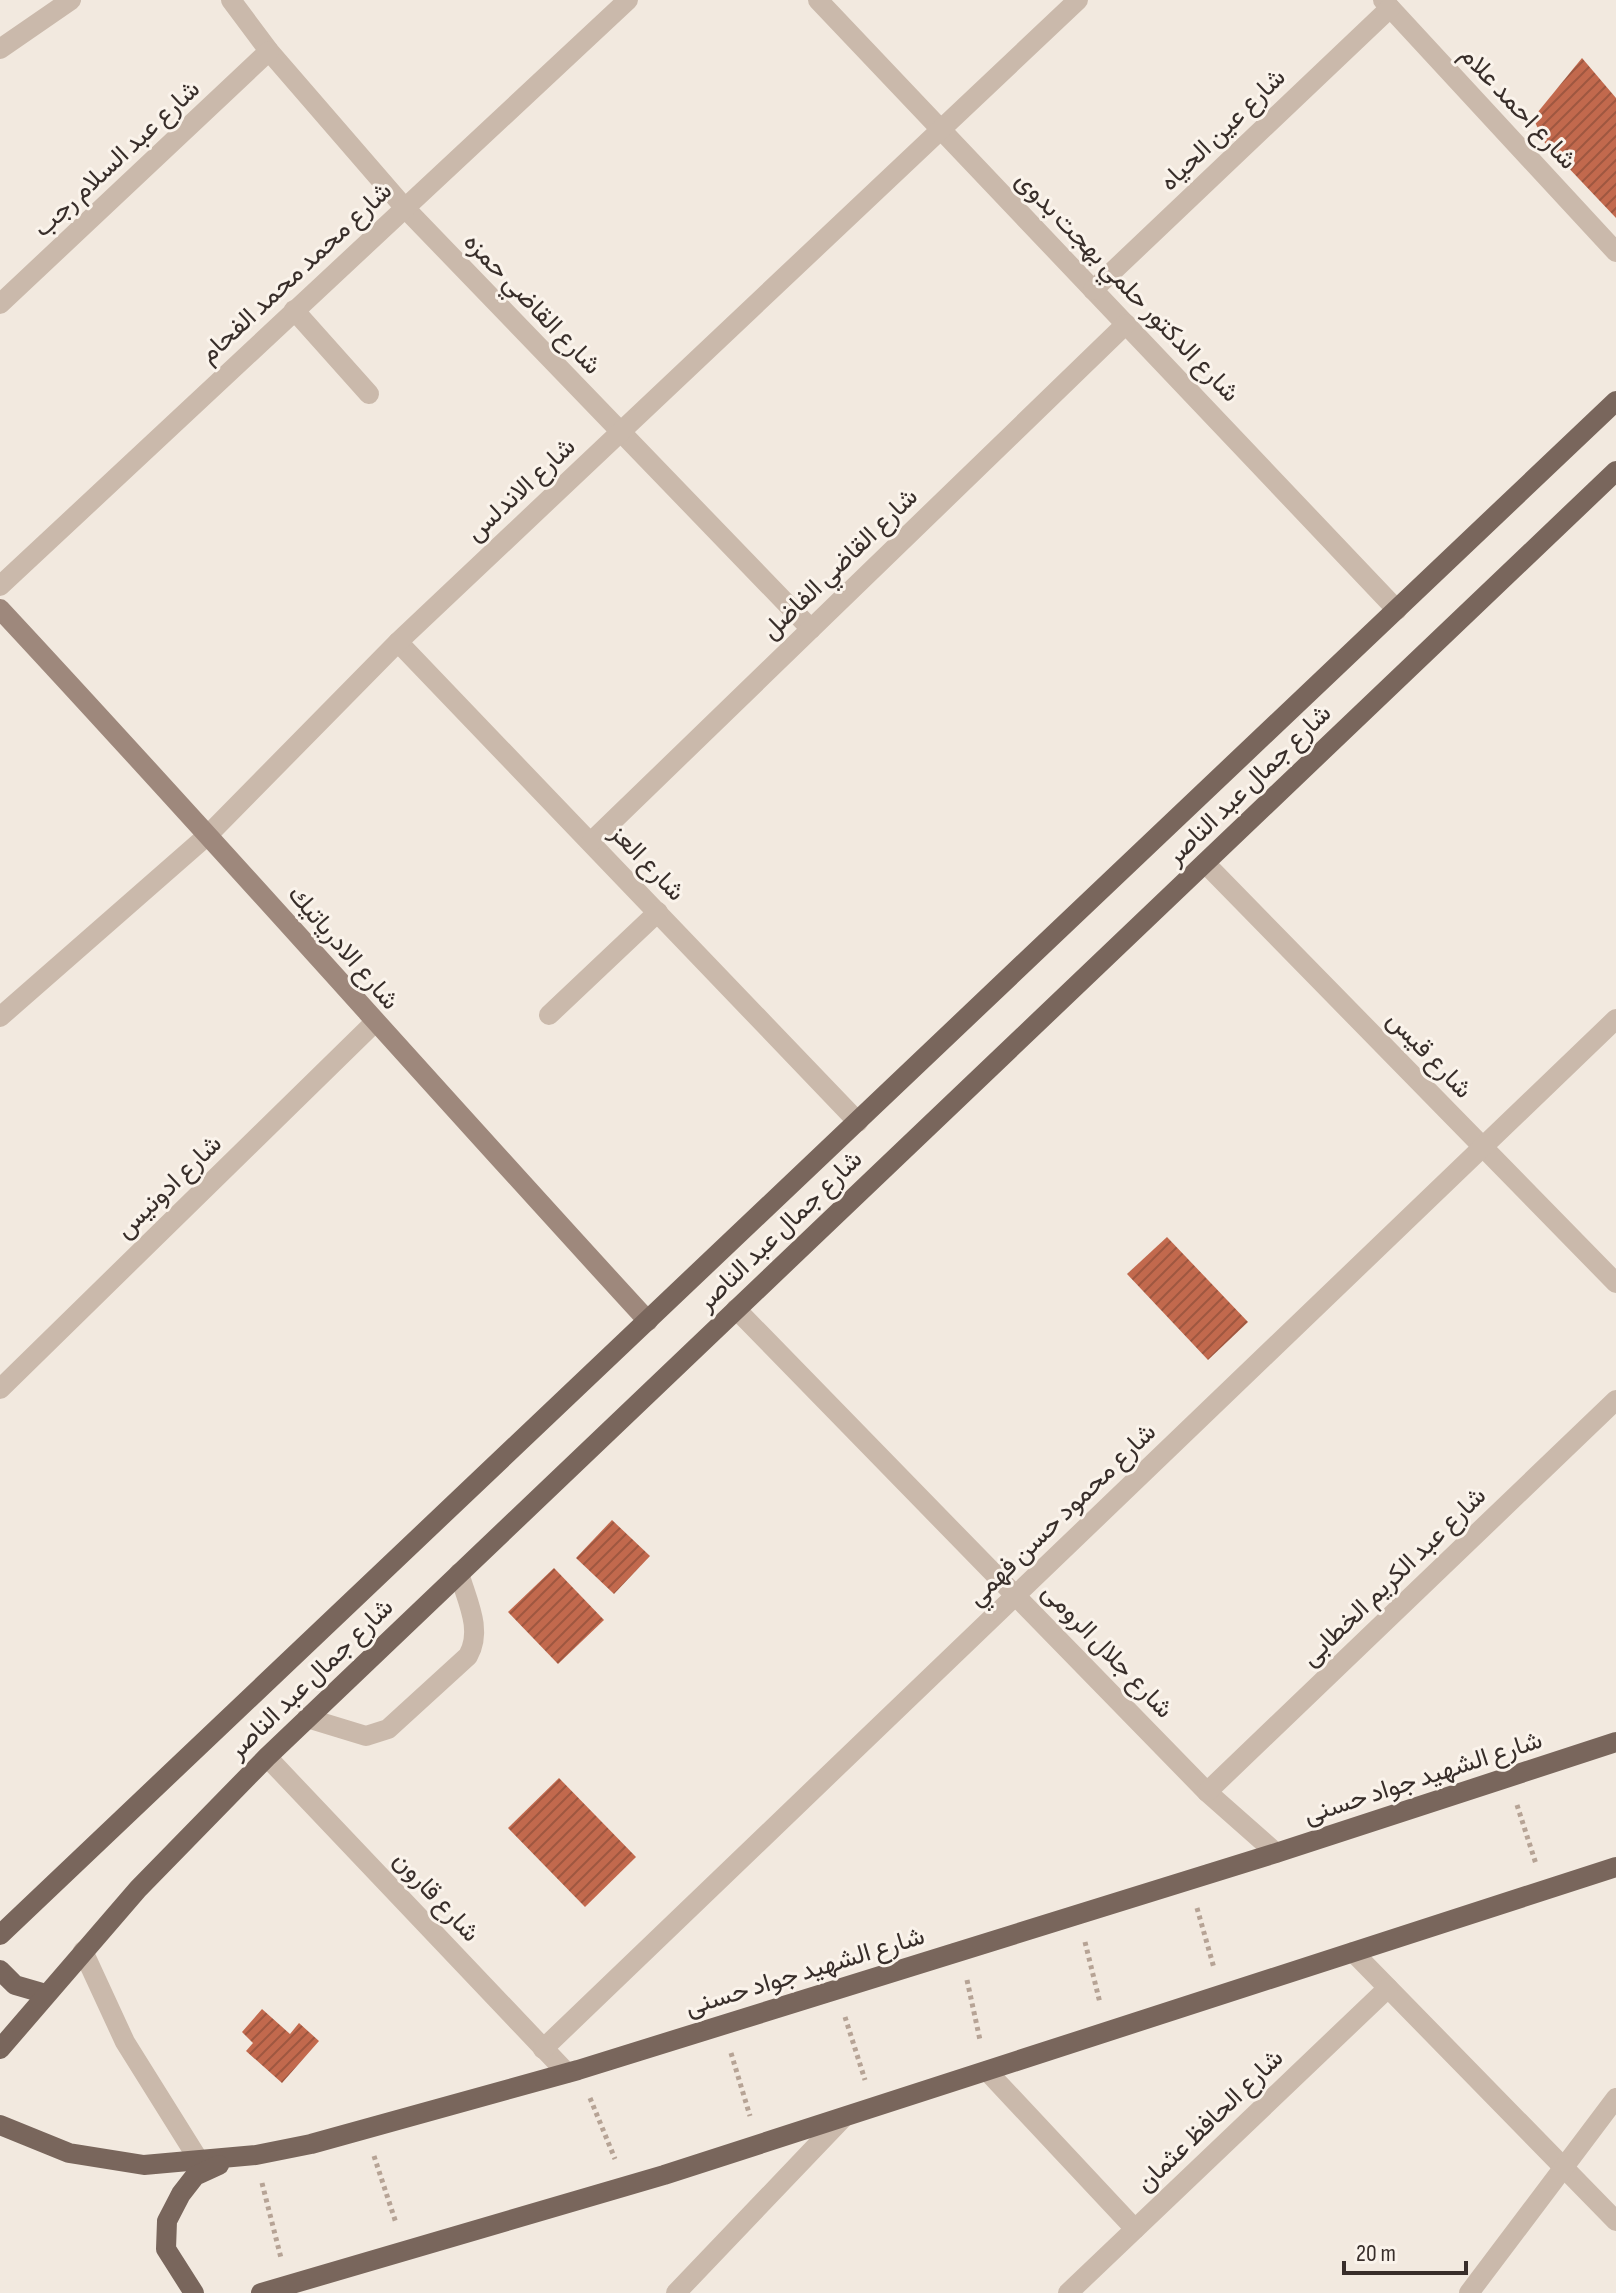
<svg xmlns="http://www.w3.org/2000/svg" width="1616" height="2293" font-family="'Sofia Sans Condensed',Vazirmatn,sans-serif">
  <defs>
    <pattern id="building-hatch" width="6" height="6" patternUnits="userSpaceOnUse" patternTransform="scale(2)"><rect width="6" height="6" fill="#c2694d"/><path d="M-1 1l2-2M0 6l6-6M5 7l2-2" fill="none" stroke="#9f5740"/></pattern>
  </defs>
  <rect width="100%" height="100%" fill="#f2e9df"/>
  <g fill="url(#building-hatch)">
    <polygon points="1582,58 1616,98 1616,218 1545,143 1533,118"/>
    <polygon points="1167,1237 1248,1322 1208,1360 1127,1274"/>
    <polygon points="612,1520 650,1556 614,1594 576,1558"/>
    <polygon points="554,1568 604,1620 558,1664 508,1612"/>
    <polygon points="559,1778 636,1857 585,1907 508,1828"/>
    <polygon points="262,2009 290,2034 299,2023 319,2041 282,2083 246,2051 253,2043 242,2032"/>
  </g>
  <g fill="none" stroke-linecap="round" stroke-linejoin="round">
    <g stroke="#b6a395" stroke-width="5" stroke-dasharray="4 4" stroke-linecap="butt">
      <polyline points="1517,1805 1536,1864"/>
      <polyline points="1197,1908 1214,1968"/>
      <polyline points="1085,1942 1100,2003"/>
      <polyline points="967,1980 980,2040"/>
      <polyline points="845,2017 865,2080"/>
      <polyline points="731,2053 750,2116"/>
      <polyline points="590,2098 615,2159"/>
      <polyline points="374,2156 396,2223"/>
      <polyline points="262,2183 281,2258"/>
    </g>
    <g stroke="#cab9ab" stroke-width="20">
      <path d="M 307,1718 L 366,1736 L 388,1729 L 468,1656 C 483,1630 467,1601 459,1573"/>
      <polyline points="83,1951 125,2042 200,2162"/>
    </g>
    <g stroke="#cab9ab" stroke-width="20">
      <polyline points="231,0 269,51 404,207 811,629"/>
      <polyline points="818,0 1397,610"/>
      <polyline points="1383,0 1616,252"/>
      <polyline points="0,49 71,0"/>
      <polyline points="1093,290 1390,8"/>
      <polyline points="0,304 269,51"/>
      <polyline points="294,310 369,394"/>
      <polyline points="0,586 628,0"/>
      <polyline points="398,642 858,1122"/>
      <polyline points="591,842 1126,324"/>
      <polyline points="1205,863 1616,1283"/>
      <polyline points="549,1015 658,912"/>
      <polyline points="0,1017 209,834 398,642 1078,0"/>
      <polyline points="736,1309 1207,1792 1276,1853"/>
      <polyline points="0,1389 374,1023"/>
      <polyline points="267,1757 567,2073"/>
      <polyline points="1207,1792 1616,1400"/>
      <polyline points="1353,1952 1616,2221"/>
      <polyline points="543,2049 1616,1019"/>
      <polyline points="987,2071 1135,2229"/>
      <polyline points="676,2293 843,2118"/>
      <polyline points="1068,2293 1388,1988"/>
      <polyline points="1469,2293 1616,2098"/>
    </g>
    <path stroke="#9e887c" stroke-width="20" d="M 0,609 C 219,844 431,1085 648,1321"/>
    <g stroke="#79665c" stroke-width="20">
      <polyline points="0,1935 1616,401"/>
      <polyline points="0,1970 15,1985 46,1994"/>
      <polyline points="0,2049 138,1889 267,1757 1616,471"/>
      <polyline points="0,2125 69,2153 144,2165 256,2155 311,2144 578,2070 1276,1853 1616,1742"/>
      <polyline points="194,2293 166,2249 167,2221 181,2194 195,2176 219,2165"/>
      <polyline points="261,2293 664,2175 1616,1867"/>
    </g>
  </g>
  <g text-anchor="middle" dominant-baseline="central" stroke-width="6" stroke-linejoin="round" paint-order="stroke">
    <g font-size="26" fill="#382e2a" stroke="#faf3eb">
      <text transform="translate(1518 108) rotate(47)">شارع احمد علام</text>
      <text transform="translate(1223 130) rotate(-44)">شارع عين الحياه</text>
      <text transform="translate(117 159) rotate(-43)">شارع عبد السلام رجب</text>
      <text transform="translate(296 273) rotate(-43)">شارع محمد محمد الفحام</text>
      <text transform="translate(1127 287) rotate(46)">شارع الدكتور حلمي بهجت بدوى</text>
      <text transform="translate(532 304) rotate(46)">شارع القاضي حمزه</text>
      <text transform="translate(521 490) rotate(-43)">شارع الاندلس</text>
      <text transform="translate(840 564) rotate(-44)">شارع القاضي الفاضل</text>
      <text transform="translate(1249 785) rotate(-44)">شارع جمال عبد الناصر</text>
      <text transform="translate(647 863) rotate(46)">شارع العز</text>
      <text transform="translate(343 948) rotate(49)">شارع الادرياتيك</text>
      <text transform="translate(1429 1055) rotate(46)">شارع قيس</text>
      <text transform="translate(169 1187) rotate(-44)">شارع ادونيس</text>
      <text transform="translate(780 1231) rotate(-44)">شارع جمال عبد الناصر</text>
      <text transform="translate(1062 1515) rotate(-44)">شارع محمود حسن فهمي</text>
      <text transform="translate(1394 1577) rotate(-44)">شارع عبد الكريم الخطابى</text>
      <text transform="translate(1107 1651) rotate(46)">شارع جلال الرومى</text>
      <text transform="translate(311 1679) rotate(-44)">شارع جمال عبد الناصر</text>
      <text transform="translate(1423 1778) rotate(-18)">شارع الشهيد جواد حسنى</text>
      <text transform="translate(436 1897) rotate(47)">شارع قارون</text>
      <text transform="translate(805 1972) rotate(-17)">شارع الشهيد جواد حسنى</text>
      <text transform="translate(1210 2121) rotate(-44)">شارع الحافظ عثمان</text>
    </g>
  </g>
  <path d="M1344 2261v12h122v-12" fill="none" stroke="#382e2a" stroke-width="4"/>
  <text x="1356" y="2261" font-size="24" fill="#382e2a" stroke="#faf3eb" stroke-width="6" paint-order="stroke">20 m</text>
</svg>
